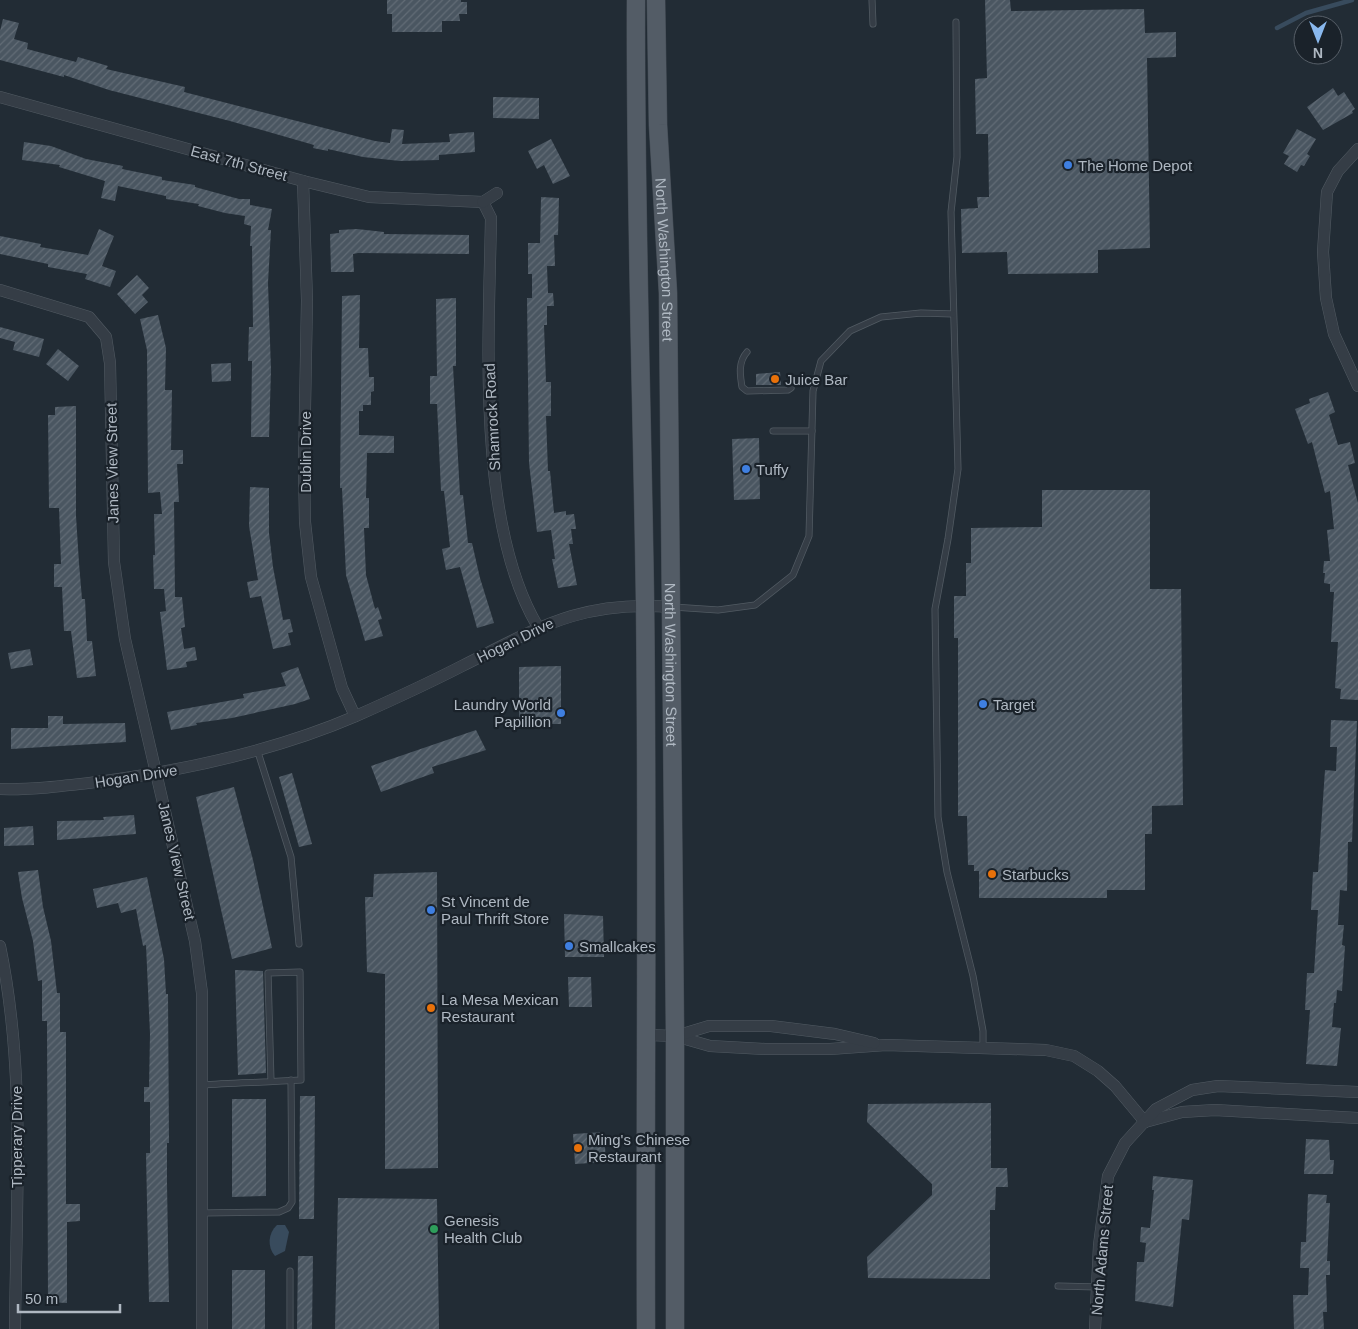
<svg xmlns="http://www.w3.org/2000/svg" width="1358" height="1329" font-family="Arial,sans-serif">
  <defs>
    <pattern id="building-hatch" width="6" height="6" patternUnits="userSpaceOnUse" patternTransform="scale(1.25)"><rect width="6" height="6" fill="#4a5661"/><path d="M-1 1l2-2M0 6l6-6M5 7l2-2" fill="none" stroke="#626c76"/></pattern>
  </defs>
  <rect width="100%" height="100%" fill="#222c35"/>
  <path fill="#384b5d" d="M 277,1225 L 285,1225 L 289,1232 L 285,1251 L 275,1256 C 267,1247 268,1233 277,1225 Z"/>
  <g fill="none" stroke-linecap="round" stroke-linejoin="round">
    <polyline stroke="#384b5d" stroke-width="4.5" points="1277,28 1306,13 1352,0"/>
  </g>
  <g fill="url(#building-hatch)">
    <polygon points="387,0 461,0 461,2 467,2 467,14 459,14 460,21 442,21 442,32 392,32 392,14 387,14"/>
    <polygon points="985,0 1010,0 1011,11 1144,9 1145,33 1176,32 1176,57 1147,58 1150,248 1098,250 1098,273 1008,274 1007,252 962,253 961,209 978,208 977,197 989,197 988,134 976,134 975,79 987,78"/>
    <polygon points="3,19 19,23 14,39 28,43 27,49 76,62 78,57 108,66 106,69 185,87 184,92 375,141 390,143 392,129 404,130 402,144 450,142 449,134 474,132 475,152 439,155 439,160 400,161 363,157 328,149 328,151 313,148 314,145 230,121 109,90 64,75 64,77 0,60 0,31"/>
    <polygon points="1333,88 1338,96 1344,92 1355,109 1352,111 1353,113 1323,130 1307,107"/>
    <polygon points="493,97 539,98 539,119 493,118"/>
    <polygon points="1297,129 1316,139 1307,154 1310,156 1304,166 1301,165 1297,172 1284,164 1289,156 1283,153"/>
    <polygon points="551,139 570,176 553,184 544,165 537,169 528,151"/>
    <polygon points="24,142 51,146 86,159 123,166 122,169 162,177 162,180 195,185 195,187 239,199 250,199 250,205 272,209 268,230 271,230 268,283 271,370 269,437 251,437 252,361 248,361 249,327 253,327 252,246 250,246 251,226 244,224 245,216 225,213 198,206 199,204 166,199 166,196 118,186 115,201 101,198 105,181 59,167 60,165 22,160"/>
    <polygon points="541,197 559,198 558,235 554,235 555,266 547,266 548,293 553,293 554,306 547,306 547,325 544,325 546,382 551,382 551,416 546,416 548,471 550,471 554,513 566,511 566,515 574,514 576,529 571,529 573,544 569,544 577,585 558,588 552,559 555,559 551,530 537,532 529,463 527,298 532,298 532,274 528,274 528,243 540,243"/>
    <polygon points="99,229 114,236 102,266 116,271 110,287 85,279 87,274 48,267 48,264 0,254 0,236 41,244 40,247 88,255"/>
    <polygon points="357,229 384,232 384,234 469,235 469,254 358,253 353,254 354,272 331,272 330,234 339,233 339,230"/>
    <polygon points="137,275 149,288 142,295 148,302 135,314 117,294"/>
    <polygon points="360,295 359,348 368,348 369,377 374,377 374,391 371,392 371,405 363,405 363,411 359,411 359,435 394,436 394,453 367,453 366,498 369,498 369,528 364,528 366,575 375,609 378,607 382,619 378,620 383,636 365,641 346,575 342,488 340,488 342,296"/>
    <polygon points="456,298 456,366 453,366 460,495 463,495 468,543 472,543 480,578 494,623 477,628 460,567 446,570 442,549 450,547 444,491 441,491 437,404 430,404 430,376 437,376 436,299"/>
    <polygon points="158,315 166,348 165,390 172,390 171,450 183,450 183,464 177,464 179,502 174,502 175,597 182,597 185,627 181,628 184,649 195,647 197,660 186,662 187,667 167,670 160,612 166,611 164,589 154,589 153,555 155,555 154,514 162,514 160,492 148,493 147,350 140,319"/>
    <polygon points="0,327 44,339 39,357 13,350 15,342 0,338"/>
    <polygon points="58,349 79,366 68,381 46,364"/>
    <polygon points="231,363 231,381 212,382 211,364"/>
    <polygon points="780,372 781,385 756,385 756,374"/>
    <polygon points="1328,392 1335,412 1329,415 1338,445 1350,442 1355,463 1348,465 1358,503 1358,700 1340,699 1341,689 1335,688 1338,642 1331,642 1334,592 1330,592 1330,584 1324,583 1325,573 1323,573 1324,561 1330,561 1327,530 1334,529 1330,491 1325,493 1312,442 1308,444 1295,409 1310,403 1309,399"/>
    <polygon points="76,406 76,516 79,563 82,599 85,599 87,641 92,641 96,676 77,678 71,631 64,631 62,587 54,587 54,564 61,564 59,508 49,508 48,415 55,415 55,407"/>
    <polygon points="759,438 760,499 734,500 732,439"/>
    <polygon points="250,487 269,488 269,533 273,567 283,620 290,619 293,632 288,633 291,645 273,649 261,596 250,598 247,582 258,580 249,526"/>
    <polygon points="1042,490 1150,490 1150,589 1181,589 1183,805 1152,806 1152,834 1145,834 1145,890 1107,890 1107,898 979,898 979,871 974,871 974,865 968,865 967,816 958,816 958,638 954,638 954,596 966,596 966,563 971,563 971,528 1042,527"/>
    <polygon points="30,649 33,665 11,669 8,653"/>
    <polygon points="561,666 561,724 519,724 519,667"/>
    <polygon points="298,667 310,699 295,704 232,718 196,723 197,725 171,730 167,712 244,698 243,694 286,686 281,673"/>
    <polygon points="48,716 63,716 63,724 125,723 126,742 11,749 11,728 48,728"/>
    <polygon points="1331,720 1357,721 1352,842 1348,842 1347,891 1340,890 1338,925 1344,925 1342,945 1345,946 1342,991 1337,990 1336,1003 1334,1003 1332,1027 1341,1028 1337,1066 1306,1064 1310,1010 1305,1010 1307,973 1314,973 1318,910 1311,910 1313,872 1318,872 1325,770 1336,771 1337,747 1330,747"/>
    <polygon points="476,730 486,750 432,767 434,773 381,792 371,766"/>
    <polygon points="292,773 312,844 299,847 279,777"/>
    <polygon points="234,787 253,860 272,948 232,959 196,797"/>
    <polygon points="134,815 136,834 57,840 57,821 104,820 103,817"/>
    <polygon points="33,826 34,845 4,846 4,828"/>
    <polygon points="38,870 43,907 51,941 57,993 60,993 60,1032 66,1032 66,1204 80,1204 80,1221 67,1222 67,1303 48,1302 47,1021 42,1021 42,980 38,981 33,941 22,898 18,872"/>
    <polygon points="437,872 438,1168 385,1169 385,974 367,972 365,897 373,897 374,874"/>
    <polygon points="147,877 164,959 166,994 168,994 169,1143 167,1143 167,1183 169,1302 149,1302 146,1153 150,1153 150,1102 144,1102 144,1087 149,1087 150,1034 146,945 143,946 136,909 121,913 118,903 97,908 93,889"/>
    <polygon points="564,914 603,916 604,957 565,957"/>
    <polygon points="235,970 263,971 266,1073 238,1075"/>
    <polygon points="568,977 591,977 592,1007 569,1007"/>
    <polygon points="300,1096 315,1096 314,1219 299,1219"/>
    <polygon points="232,1099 266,1099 266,1196 232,1197"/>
    <polygon points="991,1103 991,1168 1007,1168 1008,1187 996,1187 995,1210 990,1210 990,1279 868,1278 867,1257 932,1195 932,1184 867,1122 868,1104"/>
    <polygon points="604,1132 606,1162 575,1164 573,1134"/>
    <polygon points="1306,1139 1329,1140 1330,1160 1334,1160 1333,1174 1304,1174"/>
    <polygon points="1153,1176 1193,1180 1189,1220 1182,1219 1173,1307 1135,1301 1137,1262 1144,1262 1146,1243 1140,1242 1141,1227 1150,1228 1154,1190 1152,1190"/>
    <polygon points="1308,1194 1327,1195 1326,1203 1330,1203 1327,1261 1330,1261 1330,1275 1326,1275 1327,1312 1323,1312 1324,1329 1294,1329 1293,1295 1308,1295 1309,1268 1300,1268 1301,1242 1306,1242"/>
    <polygon points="338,1198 437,1199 439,1329 335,1329"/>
    <polygon points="298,1256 313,1256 312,1329 297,1329"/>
    <rect x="232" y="1270" width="33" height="59"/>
  </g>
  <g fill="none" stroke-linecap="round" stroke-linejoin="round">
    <g stroke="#525b63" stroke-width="7">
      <g id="service">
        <polyline points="872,0 873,24"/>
        <polyline points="956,22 957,157 951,212 958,469 948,539 935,609 938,817 947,872 973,976 983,1031 983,1048"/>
        <path d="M 747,352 C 738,362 740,375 742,387 L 747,391 L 788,390 L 791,388"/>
        <polyline points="773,431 812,431"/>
        <polyline points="673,607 718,610 755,605 793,575 809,536 813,391 821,361 850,331 881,317 921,313 953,314"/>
        <polyline points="257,749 291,857 299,944"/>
        <path d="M 201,1085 C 235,1083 268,1082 301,1080 L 300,972 L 268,973 L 271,1081"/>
        <polyline points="202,1213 279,1212 288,1208 292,1202 291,1080"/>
        <polyline points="1058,1286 1098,1287"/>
        <polyline points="290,1329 290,1271"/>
      </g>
    </g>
    <g stroke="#525b63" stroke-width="12">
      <g id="minor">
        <polyline points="0,97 303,181 369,197 483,202"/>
        <polyline points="1358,149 1338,171 1327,192 1323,252 1326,298 1334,334 1358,386"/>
        <polyline points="303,181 307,300 304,464 305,522 311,577 342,688 355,716"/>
        <path d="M 483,202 L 491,218 C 489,337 476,523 538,627"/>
        <polyline points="483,202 497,193"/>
        <polyline points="0,290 89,317 106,337 110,363 114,562 125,639 195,941 202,993 202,1329"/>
        <path d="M 0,789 C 35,790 71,785 105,781 C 191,769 277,750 356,716 C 392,700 427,684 462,666 C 540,627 581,600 672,607"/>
        <path d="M 0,946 C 26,1071 16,1202 15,1329"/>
        <polyline points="648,1035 675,1036 710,1046 765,1049 830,1049 886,1045 1046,1050 1074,1056 1098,1071 1115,1086 1145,1122"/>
        <polyline points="676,1036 709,1026 771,1026 835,1034 874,1043"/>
        <polyline points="1145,1122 1182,1112 1215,1110 1358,1118"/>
        <polyline points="1095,1329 1099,1245 1108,1176 1125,1143 1156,1109 1192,1090 1218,1086 1358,1092"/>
      </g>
    </g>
    <g stroke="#414952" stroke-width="19">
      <g id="primary">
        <path d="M 636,0 C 635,200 642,401 645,601 C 648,844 645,1086 646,1329"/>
        <path id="s1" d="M 656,0 L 658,125 L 668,293 L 675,1036 L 675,1329"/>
      </g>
    </g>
    <use href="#service" stroke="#353d46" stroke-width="5.5"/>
    <use href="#minor" stroke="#353d46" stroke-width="11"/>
    <use href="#primary" stroke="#535c66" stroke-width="18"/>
  </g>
  <g fill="#3f7fe0" stroke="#1a222a" stroke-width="2">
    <circle cx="1068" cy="165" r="5"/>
    <circle cx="746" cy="469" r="5"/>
    <circle cx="983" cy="704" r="5"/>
    <circle cx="561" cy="713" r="5"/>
    <circle cx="431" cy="910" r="5"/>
    <circle cx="569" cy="946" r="5"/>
  </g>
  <g fill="#e8710a" stroke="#1a222a" stroke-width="2">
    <circle cx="775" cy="379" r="5"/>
    <circle cx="992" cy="874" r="5"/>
    <circle cx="431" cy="1008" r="5"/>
    <circle cx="578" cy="1148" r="5"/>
  </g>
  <circle fill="#2e9e5b" stroke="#1a222a" stroke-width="2" cx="434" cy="1229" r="5"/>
  <g text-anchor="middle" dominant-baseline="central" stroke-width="4.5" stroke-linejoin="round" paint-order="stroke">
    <g font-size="15" fill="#afb8c2" stroke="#1a222a">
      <text transform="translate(239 163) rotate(15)">East 7th Street</text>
      <text stroke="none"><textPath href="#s1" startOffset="260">North Washington Street</textPath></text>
      <text transform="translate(492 417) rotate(-93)">Shamrock Road</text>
      <text transform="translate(305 452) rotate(-90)">Dublin Drive</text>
      <text transform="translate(112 463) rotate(-91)">Janes View Street</text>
      <text transform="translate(515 640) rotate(-26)">Hogan Drive</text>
      <text stroke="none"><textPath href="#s1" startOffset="665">North Washington Street</textPath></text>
      <text transform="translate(136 776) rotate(-9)">Hogan Drive</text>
      <text transform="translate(177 861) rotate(77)">Janes View Street</text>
      <text transform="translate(16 1137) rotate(-90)">Tipperary Drive</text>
      <text transform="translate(1102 1250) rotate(-85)">North Adams Street</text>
    </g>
    <g font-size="15" fill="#afb8c2" stroke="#1a222a" text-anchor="start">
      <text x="1078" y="165">The Home Depot</text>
      <text x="785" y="379">Juice Bar</text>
      <text x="756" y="469">Tuffy</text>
      <text x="551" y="704" text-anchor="end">Laundry World<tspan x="551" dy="17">Papillion</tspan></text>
      <text x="993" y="704">Target</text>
      <text x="1002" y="874">Starbucks</text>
      <text x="441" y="901">St Vincent de<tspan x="441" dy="17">Paul Thrift Store</tspan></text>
      <text x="579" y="946">Smallcakes</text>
      <text x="441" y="999">La Mesa Mexican<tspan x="441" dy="17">Restaurant</tspan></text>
      <text x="588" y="1139">Ming's Chinese<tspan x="588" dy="17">Restaurant</tspan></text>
      <text x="444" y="1220">Genesis<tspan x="444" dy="17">Health Club</tspan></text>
    </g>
  </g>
  <g transform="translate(1318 40) rotate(180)"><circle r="24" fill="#1a222a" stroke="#565e67"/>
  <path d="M0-4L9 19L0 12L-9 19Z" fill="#89b8ee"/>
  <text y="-8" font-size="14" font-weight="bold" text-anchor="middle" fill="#afb8c2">N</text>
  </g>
  <path d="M18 1304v8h102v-8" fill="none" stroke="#afb8c2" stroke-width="2.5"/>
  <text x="25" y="1304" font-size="15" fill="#afb8c2" stroke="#1a222a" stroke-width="4" paint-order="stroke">50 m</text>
</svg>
